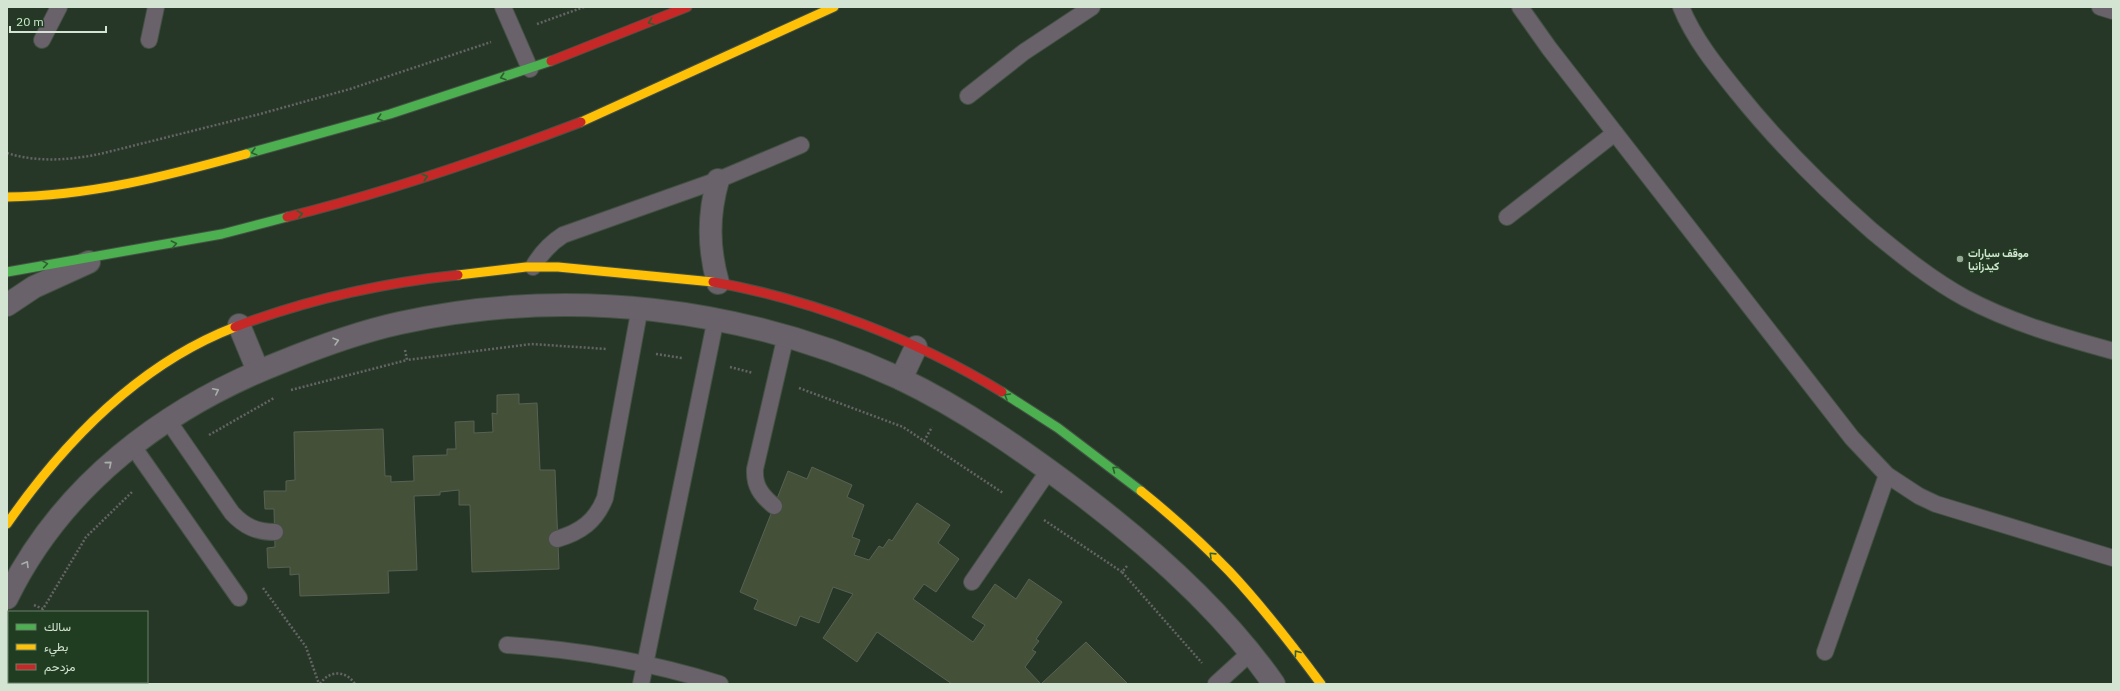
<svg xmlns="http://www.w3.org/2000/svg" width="2120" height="691" font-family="'IBM Plex Sans',Vazirmatn,sans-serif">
  <rect width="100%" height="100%" fill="#273727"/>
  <g fill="#445037" stroke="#586254">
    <polygon points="519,394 519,404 537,403 540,470 555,470 559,569 472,572 470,505 459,505 459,490 440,492 440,495 414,496 417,570 388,571 389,593 300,596 299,574 290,575 290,567 268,568 267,548 275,547 274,509 265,509 264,491 286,491 286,481 295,480 294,432 383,429 385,476 391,476 391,482 414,481 413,456 447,455 447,449 456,449 455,422 474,421 474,433 493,432 492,413 497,414 497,395"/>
    <polygon points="812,467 852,485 847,497 864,505 852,537 860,540 854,555 869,560 879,546 883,548 889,539 892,541 917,503 950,525 938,543 959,559 936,592 924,584 913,599 973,642 985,625 972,617 995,584 1016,599 1029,579 1062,602 1036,639 1039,641 1032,650 1036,652 1025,667 1041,684 952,684 877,632 857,662 823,638 853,594 833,587 819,623 800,616 796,626 754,609 758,600 740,592 788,471 807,479"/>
    <polygon points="1086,642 1128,684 1041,684"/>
  </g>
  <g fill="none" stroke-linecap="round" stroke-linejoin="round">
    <g stroke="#445144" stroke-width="18">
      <g id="lane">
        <polyline points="503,7 530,69"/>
        <polyline points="1520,7 1549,48 1852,438 1887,475 1919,496 1936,504 2113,558"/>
        <path d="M 1681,7 C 1694,39 1716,66 1737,92 C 1778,143 1823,188 1872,231 C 1901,255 1932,280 1965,298 C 2012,323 2062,337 2113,351"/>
        <polyline points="2100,7 2113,11"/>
        <polyline points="42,40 59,7"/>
        <polyline points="149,40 156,7"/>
        <polyline points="968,96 1024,52 1092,7"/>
        <polyline points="1507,217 1615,133"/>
        <path d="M 533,267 C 541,253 549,244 563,235 L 718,180 L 801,145"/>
        <path d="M 167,419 L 232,513 C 244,526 256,532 275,532"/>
        <polyline points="132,445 239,598"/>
        <path d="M 774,506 C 761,495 754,486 755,469 L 786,335"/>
        <path d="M 557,539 C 581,532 596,521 605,498 L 640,307"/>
        <polyline points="972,582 1049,470"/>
        <path d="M 507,645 C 581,650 650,662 720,684"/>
        <polyline points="1825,652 1887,475"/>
        <polyline points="641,684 716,318"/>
        <polyline points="1216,684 1250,653"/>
      </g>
    </g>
    <g stroke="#445144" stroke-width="24">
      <g id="street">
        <path d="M 718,283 C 708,247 708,215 718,180"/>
        <polyline points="7,305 34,287 89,262"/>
        <polyline points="239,325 258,371"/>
        <polyline points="901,379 916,347"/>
        <path d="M 7,598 C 62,485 165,408 279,363 C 318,347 359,332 400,323 C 568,286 743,307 899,378 C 964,409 1025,452 1082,495 C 1153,549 1223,611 1274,684"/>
      </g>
    </g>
    <g stroke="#445144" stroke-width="11">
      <g id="fast">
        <polyline points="246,154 390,114 551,61"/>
        <polyline points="7,272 222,234 287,217"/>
        <polyline points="1002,392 1058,428 1141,491"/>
      </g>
    </g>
    <g stroke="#445144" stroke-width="11">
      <g id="slow">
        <polyline points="581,122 834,7"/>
        <path d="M 7,197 C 90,196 167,176 246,154"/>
        <polyline points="458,275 526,267 558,267 713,282"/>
        <path d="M 1141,491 C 1172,516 1201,542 1229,571 C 1262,606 1292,645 1321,684"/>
        <path d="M 7,524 C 64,442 139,364 235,327"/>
      </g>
    </g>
    <g stroke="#445144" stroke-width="11">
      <g id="jam">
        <polyline points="551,61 687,7"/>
        <path d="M 287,217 C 388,192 484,159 581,122"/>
        <path d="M 713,282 C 811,299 917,340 1002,392"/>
        <path d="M 235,327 C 306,300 382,283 458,275"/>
      </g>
    </g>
    <g stroke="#646465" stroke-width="2.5" stroke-dasharray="2 2" stroke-linecap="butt">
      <polyline points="537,24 584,7"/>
      <path d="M 7,153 C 38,163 73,160 104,153 L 260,114 L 350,89 L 491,42"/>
      <polyline points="405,350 407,360 531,344 607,349"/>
      <polyline points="656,354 682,358"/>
      <polyline points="730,367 753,373"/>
      <polyline points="799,388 903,427 1003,493"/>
      <polyline points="291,390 407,360"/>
      <polyline points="209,435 274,398"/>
      <polyline points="924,441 932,427"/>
      <polyline points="1044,520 1122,572"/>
      <polyline points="1127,566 1122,572 1202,663"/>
      <polyline points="263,588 306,647 319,684"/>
      <polyline points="34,605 43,609 86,537 133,491"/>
      <polyline points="15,684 15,682"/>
      <path d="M 320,684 C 329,670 346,670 355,684"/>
    </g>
    <use href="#lane" stroke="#69626a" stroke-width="16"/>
    <use href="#street" stroke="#69626a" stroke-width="22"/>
    <use href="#fast" stroke="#4caf50" stroke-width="9"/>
    <use href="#slow" stroke="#ffc107" stroke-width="9"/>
    <use href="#jam" stroke="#c62828" stroke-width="9"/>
  </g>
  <defs><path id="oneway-chevron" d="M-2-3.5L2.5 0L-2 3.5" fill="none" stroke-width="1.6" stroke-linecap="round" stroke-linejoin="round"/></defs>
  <g stroke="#2e5f2f">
    <use href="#oneway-chevron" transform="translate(651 22) rotate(159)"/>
    <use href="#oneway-chevron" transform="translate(503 77) rotate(162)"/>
    <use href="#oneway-chevron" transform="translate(380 118) rotate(162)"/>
    <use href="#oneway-chevron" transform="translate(254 152) rotate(165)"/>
    <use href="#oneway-chevron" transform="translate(425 177) rotate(-18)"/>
    <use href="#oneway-chevron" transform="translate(300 214) rotate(-14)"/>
    <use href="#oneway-chevron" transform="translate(174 244) rotate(-12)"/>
    <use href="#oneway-chevron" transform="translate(45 264) rotate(-9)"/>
    <use href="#oneway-chevron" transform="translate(1007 396) rotate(-150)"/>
    <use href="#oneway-chevron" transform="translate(1115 469) rotate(-143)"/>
    <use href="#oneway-chevron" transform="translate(1212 555) rotate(-136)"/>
    <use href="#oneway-chevron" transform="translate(1297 653) rotate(-127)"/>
  </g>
  <g stroke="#a9b0a9">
    <use href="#oneway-chevron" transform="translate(336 341) rotate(-16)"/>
    <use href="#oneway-chevron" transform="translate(216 391) rotate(-27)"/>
    <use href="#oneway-chevron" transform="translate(109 464) rotate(-40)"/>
    <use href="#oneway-chevron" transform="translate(26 564) rotate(-59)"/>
  </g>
  <circle fill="#97a797" stroke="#213d21" stroke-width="1.5" cx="1960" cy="259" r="4"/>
  <g text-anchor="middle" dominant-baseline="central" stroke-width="3" stroke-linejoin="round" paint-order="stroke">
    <g font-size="11" font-weight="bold" fill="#d3e4d3" stroke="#213d21" text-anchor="start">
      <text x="1968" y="253">موقف سيارات<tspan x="1968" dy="13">كيدزانيا</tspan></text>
    </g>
  </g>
  <rect width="2120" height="691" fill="none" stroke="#d3e4d3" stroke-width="16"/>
  <rect x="8" y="611" width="140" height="72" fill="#213d21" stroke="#688068"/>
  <rect x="16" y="624" width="20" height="6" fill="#4caf50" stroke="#688068"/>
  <text x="44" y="631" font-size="12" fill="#d3e4d3">سالك</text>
  <rect x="16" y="644" width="20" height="6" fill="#ffc107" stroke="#688068"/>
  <text x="44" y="651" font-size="12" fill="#d3e4d3">بطيء</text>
  <rect x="16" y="664" width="20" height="6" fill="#c62828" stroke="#688068"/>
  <text x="44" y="671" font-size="12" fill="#d3e4d3">مزدحم</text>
  <path d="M10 26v6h96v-6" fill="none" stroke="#d3e4d3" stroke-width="2"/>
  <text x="16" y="26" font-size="12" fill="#d3e4d3" stroke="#213d21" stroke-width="3" paint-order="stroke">20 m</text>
</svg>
